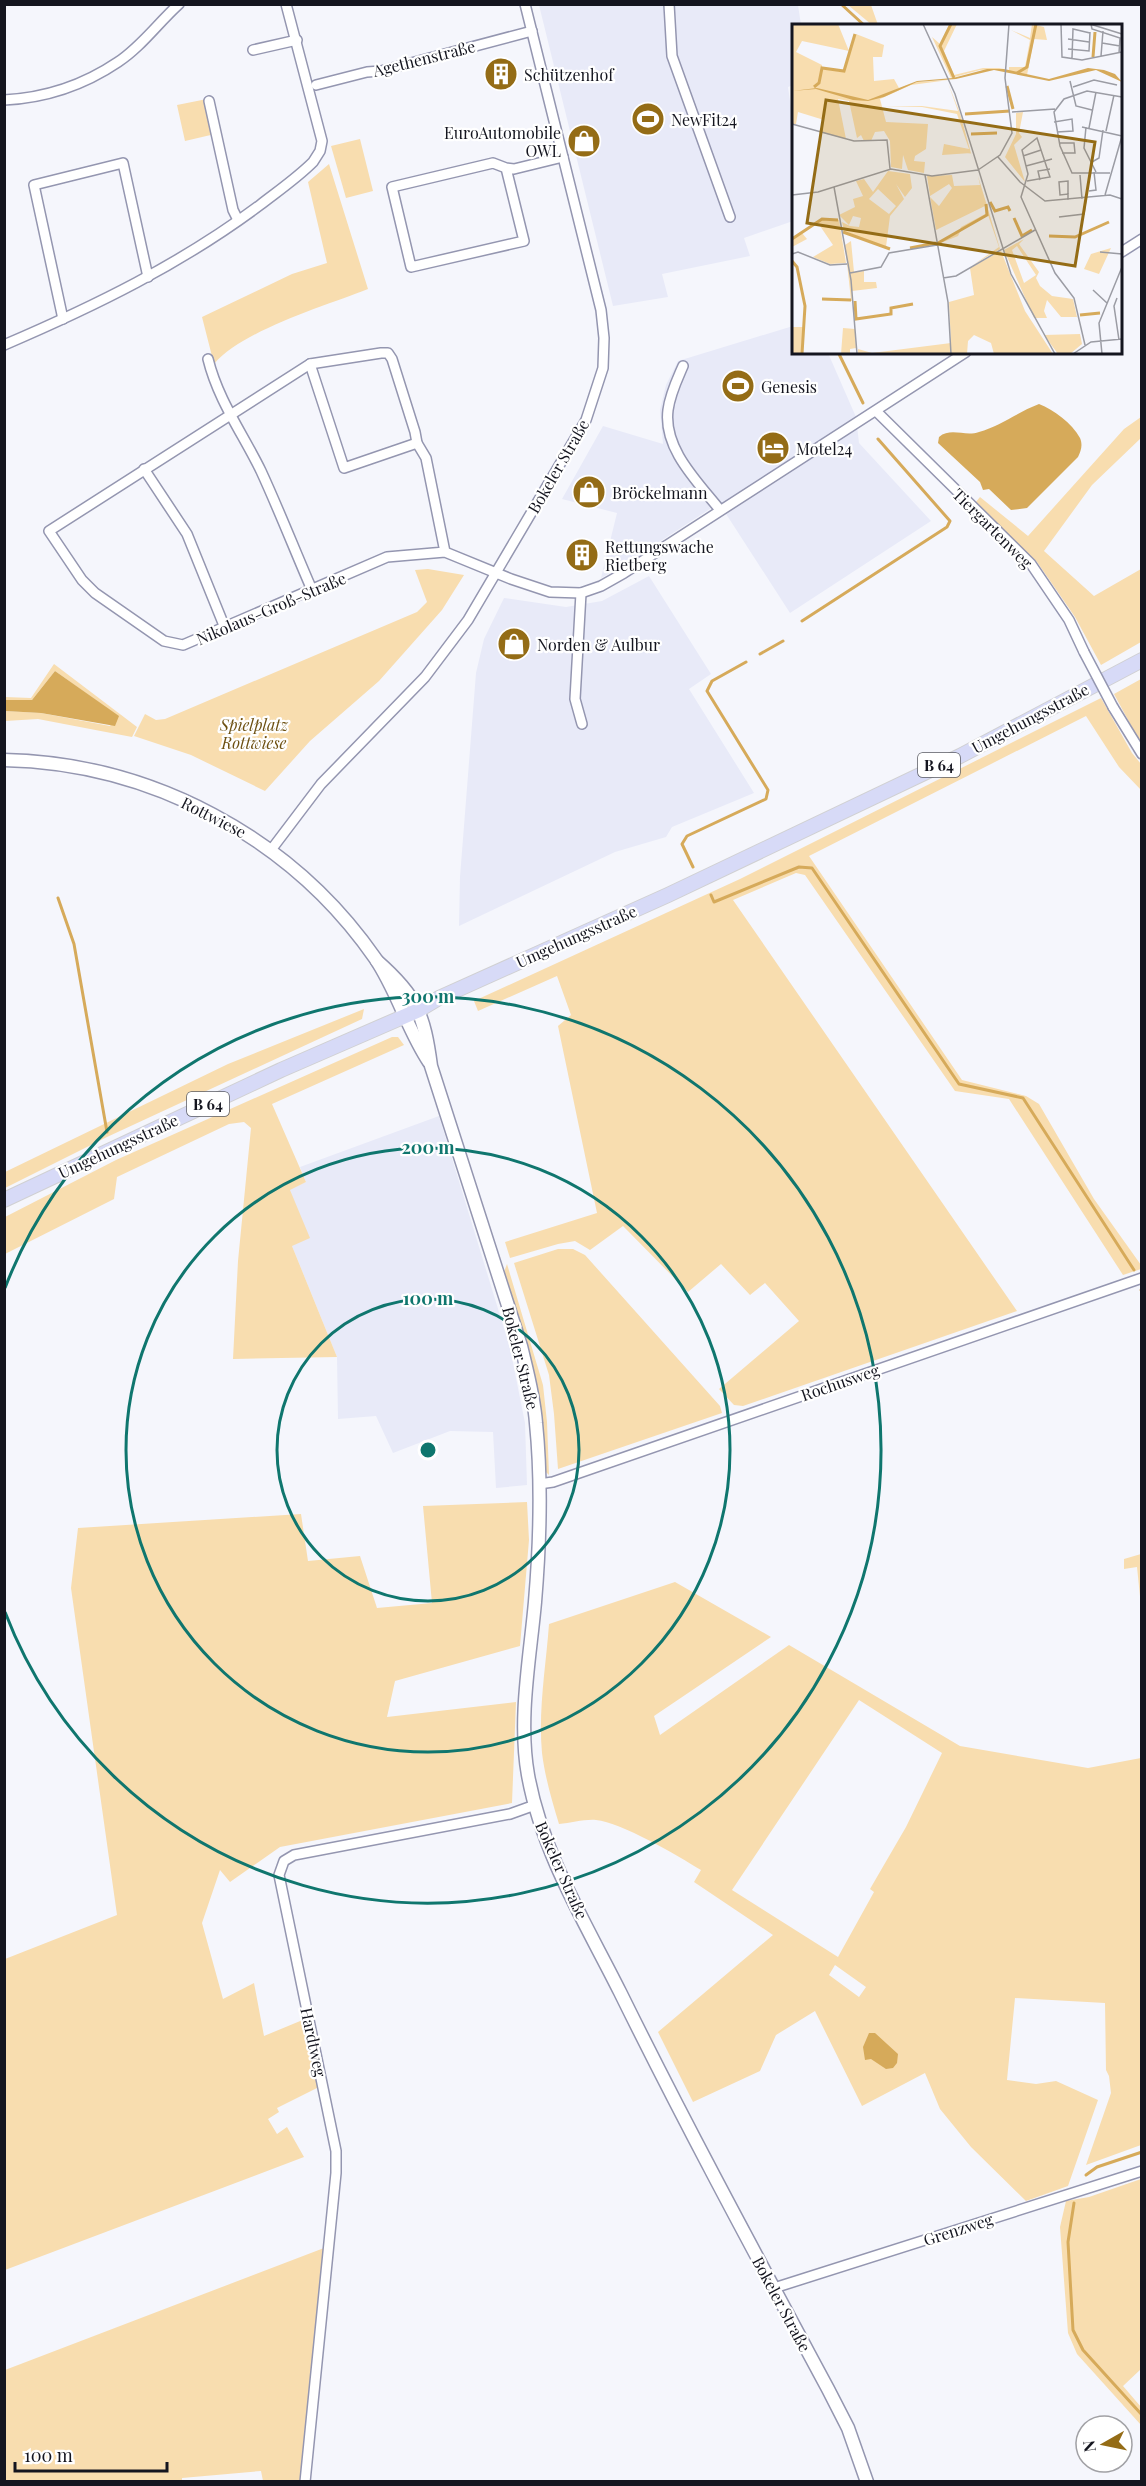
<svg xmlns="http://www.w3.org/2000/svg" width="1146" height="2486" font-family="'Playfair Display',serif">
  <rect width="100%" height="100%" fill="#f5f6fc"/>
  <g fill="#e8eaf8">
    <polygon points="539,5 798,5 801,25 794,26 793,85 788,87 793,122 793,221 744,238 750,256 662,274 668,297 613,306"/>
    <polygon points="793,326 794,352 828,353 856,417 859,443 931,521 790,613 719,503 621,567 601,578 617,513 562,499 603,426 663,444 660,410 666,385 678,361"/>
    <polygon points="649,576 711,674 689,689 754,793 672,827 666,837 615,852 459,926 460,877 476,673 484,639 504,598 566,607 602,601"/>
    <polygon points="439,1116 510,1348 525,1423 527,1485 496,1488 493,1432 450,1431 393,1453 376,1416 338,1419 337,1357 292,1246 290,1189 306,1182 300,1167"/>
  </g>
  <g fill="#f8ddaf" fill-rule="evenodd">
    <polygon points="848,5 871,5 878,25 872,25"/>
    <polygon points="207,99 215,134 185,141 177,105"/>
    <polygon points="360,139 373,191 346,198 331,146"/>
    <path d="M 329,164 L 368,289 C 325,306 243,330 214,364 L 202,317 L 292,274 L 327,263 L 308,182 Z"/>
    <polygon points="1141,417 1141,438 1092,485 1044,551 1094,596 1141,569 1141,642 1101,665 1075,617 1037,562 975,503 980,497 1028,536 1124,429"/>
    <polygon points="428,569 464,575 442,610 379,681 310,741 265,791 191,755 134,736 145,714 156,720 165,719 417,612 427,602 415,570"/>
    <polygon points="54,664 137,727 132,737 38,719 5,721 5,711 41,713 110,726 118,716 55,671 32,700 5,700 5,697 31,698"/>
    <polygon points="1141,679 1141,744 1114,694"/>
    <polygon points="1101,698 1132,753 1141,764 1141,790 1119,767 1086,716 809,856 962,1080 1026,1096 1039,1104 1094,1199 1141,1265 1141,1269 1123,1275 1009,1099 955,1091 805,875 796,873 733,900 1017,1311 743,1406 734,1405 719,1389 799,1321 765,1283 750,1295 721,1264 688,1292 623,1226 590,1250 575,1241 558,1244 510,1258 505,1242 597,1213 558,1026 571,1015 557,976 478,1011 474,1001 740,879"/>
    <polygon points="364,1009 362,1019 107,1137 5,1188 5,1172 228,1064"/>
    <polygon points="392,1037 398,1037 404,1045 272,1104 306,1182 290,1190 310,1238 292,1246 337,1357 233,1359 238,1261 251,1128 244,1122 229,1124 117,1177 114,1199 5,1254 5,1217 116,1160"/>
    <polygon points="558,1249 573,1249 585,1255 720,1406 722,1413 558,1469 554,1414 549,1375 514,1263"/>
    <polygon points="507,1264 543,1385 547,1422 549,1475 544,1470 543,1422 538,1389 504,1272"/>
    <polygon points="527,1502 529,1540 520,1646 395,1681 387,1717 516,1702 512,1803 280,1847 230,1882 220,1870 202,1923 223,1999 254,1983 264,2036 305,2019 319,2087 277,2108 279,2112 268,2119 277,2134 287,2127 304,2157 5,2270 5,1959 117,1915 71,1588 78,1528 301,1514 308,1561 360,1556 377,1608 432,1603 423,1506"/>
    <polygon points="1141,1554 1142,1554 1141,1606 1137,1567 1124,1569 1124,1559"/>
    <path d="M 675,1582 L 771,1637 L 654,1716 L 660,1735 L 789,1645 L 960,1746 L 1088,1768 L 1141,1758 L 1141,2145 L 1086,2165 L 1111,2093 L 1109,2076 L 1106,2070 L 1105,2003 L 1015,1998 L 1007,2080 L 1036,2084 L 1056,2081 L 1098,2100 L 1068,2186 L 1026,2201 L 971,2147 L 940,2109 L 925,2073 L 862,2106 L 815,2011 L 776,2035 L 760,2071 L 693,2102 L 658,2032 L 773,1935 L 694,1882 L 701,1870 C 678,1856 621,1822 596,1820 C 585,1819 571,1823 559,1824 C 552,1801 545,1777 542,1753 C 538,1710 546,1666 549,1624 ZM 859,1700 L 942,1753 L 906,1827 L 870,1889 L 874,1892 L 838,1957 L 732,1890 ZM 835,1965 L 866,1987 L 859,1997 L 829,1975 Z"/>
    <polygon points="1141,2179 1141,2369 1123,2386 1141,2407 1141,2425 1077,2354 1068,2333 1060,2227 1066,2201 1089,2197"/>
    <polygon points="324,2248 301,2481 263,2481 261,2471 182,2478 182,2482 5,2482 5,2370"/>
  </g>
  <g fill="#d6aa5a">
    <path d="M 1039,404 C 1054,410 1072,423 1080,438 C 1083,445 1081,451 1078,457 L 1027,508 L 1011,510 L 989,489 L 983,490 L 980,482 L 938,443 L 939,437 C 951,427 965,437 979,432 C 1000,426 1018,412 1039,404 Z"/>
    <polygon points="55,671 119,716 115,726 41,713 5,711 5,700 32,700"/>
    <polygon points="869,2033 875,2033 898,2054 897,2063 893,2068 886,2069 871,2059 865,2060 863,2047"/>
  </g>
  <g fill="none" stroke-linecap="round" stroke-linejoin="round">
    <g stroke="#d6aa5a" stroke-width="3">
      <polyline points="841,4 865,26"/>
      <polyline points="838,352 863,403"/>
      <polyline points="802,621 947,527 950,521 878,439"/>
      <polyline points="760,654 783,641"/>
      <polyline points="693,867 682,844 687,836 766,799 768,790 707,691 712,681 746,662"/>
      <polyline points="711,895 714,902 799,867 812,868 959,1084 1023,1098 1134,1270"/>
      <polyline points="58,898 74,944 107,1132"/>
      <polyline points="1141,1290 1142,1291"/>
      <polyline points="1086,2175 1097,2167 1142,2152"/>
      <polyline points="1074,2203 1068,2242 1073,2330 1083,2350 1142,2415"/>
    </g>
    <g stroke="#9496b0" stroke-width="12">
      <g id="street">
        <polyline points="669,4 672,56 730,217"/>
        <polyline points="253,50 297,40"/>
        <polyline points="316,85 367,72 381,71 532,31"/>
        <path d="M 4,100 C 45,98 84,85 118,62 C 141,47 158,23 179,4"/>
        <polyline points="209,101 233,210 238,220"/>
        <polyline points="506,168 493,163 392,187 411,267 524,241 506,168 514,169 563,157"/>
        <polyline points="1120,253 1142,239"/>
        <polyline points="63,319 34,185 123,163 148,277"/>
        <path d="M 4,345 C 95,306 181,264 260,205 C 278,191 297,178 313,162 L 320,151 L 322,141 L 286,4"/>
        <path d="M 208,359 C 218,400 243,434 261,471 C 279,510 295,551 312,590"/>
        <polyline points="310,364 344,468 417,443"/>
        <path d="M 683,366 C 677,380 670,394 668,410 C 663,449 698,482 720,510"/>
        <polyline points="876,411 1031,564 1069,620 1084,652"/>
        <polyline points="144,469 187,534 225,628"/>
        <polyline points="445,552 426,458 417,443 415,432 392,359 388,353 381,353 310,364 49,531 82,580 95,593 164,641 183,645 387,557 445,552 511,579 550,592 581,593 601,586 624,573 966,352"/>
        <polyline points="581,593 575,699 582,724"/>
        <polyline points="1113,707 1142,754"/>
        <polyline points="271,850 321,784 425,677 468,620 586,420 603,368 604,338 601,310 525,4"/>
        <polyline points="539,1484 553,1482 1142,1278"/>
        <polyline points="774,2288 1142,2171"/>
        <polyline points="305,2482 336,2173 336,2151 279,1875 284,1861 294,1855 510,1814 535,1805"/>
      </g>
    </g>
    <g stroke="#9496b0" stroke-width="15">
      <g id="secondary">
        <path d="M 4,760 C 151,763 291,837 375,958 C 397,990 407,1029 429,1062"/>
        <path d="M 377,961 C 417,996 424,1014 431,1066 L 521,1346 C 527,1371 534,1396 536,1423 C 542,1482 540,1543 535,1602 C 530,1658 518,1719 528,1775 C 542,1853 585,1922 620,1992 C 686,2126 757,2257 828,2389 L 848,2428 L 867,2482"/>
      </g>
    </g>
    <g stroke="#d0d0d2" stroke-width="16">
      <polyline id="primary" points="4,1200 281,1070 419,1010 439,998 668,895 960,756 1142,660"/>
    </g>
    <use href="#street" stroke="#fff" stroke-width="9"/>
    <use href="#secondary" stroke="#fff" stroke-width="12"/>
    <use href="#primary" stroke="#d7daf7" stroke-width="14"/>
    <g stroke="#9496b0" stroke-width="12" stroke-linecap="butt">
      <polyline id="street-bridge" points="1084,652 1113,707"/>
    </g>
    <use href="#street-bridge" stroke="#fff" stroke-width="9"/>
  </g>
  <g fill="none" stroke="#0f766e" stroke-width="3">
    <circle cx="428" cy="1450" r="151"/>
    <circle cx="428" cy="1450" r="302"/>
    <path d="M5 1288A453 453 0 1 1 5 1612"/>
  </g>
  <defs>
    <g id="building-disc" transform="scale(1.725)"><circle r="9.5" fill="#946c16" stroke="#fff"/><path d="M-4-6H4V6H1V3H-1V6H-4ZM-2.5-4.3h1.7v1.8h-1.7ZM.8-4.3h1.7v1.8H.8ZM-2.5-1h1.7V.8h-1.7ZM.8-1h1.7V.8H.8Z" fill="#fff"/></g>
    <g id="stadium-disc" transform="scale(1.725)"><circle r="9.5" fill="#946c16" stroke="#fff"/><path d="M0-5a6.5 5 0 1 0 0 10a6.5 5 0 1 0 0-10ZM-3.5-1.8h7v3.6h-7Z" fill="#fff"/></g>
    <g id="shop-disc" transform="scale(1.725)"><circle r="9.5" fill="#946c16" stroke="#fff"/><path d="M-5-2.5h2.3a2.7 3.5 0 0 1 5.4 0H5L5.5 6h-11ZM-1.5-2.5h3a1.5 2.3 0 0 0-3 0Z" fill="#fff"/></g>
    <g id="hotel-disc" transform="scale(1.725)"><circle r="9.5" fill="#946c16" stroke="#fff"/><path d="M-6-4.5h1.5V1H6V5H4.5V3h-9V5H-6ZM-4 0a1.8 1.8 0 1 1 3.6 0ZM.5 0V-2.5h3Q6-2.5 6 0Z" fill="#fff"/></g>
  </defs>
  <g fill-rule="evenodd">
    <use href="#building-disc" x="501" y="74"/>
    <use href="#stadium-disc" x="648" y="119"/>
    <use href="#shop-disc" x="584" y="141"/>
    <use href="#stadium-disc" x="738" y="386"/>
    <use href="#hotel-disc" x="773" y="448"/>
    <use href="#shop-disc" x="589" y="492"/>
    <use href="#building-disc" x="582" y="555"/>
    <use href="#shop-disc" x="514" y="644"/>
  </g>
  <g text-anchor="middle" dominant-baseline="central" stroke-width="4.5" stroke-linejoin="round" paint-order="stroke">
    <g fill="#fff" stroke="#5a5b62" stroke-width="1.5">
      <rect x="918" y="753" width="42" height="24" rx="4.5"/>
      <rect x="187" y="1092" width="42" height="24" rx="4.5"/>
    </g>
    <g font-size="15" font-weight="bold" fill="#14151f">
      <text x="939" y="765">B 64</text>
      <text x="208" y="1104">B 64</text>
    </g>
    <g font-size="16" fill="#14151f" stroke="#fff">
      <text transform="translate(424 58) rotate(-14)">Agethenstraße</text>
      <text transform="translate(558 466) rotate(-60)">Bokeler Straße</text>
      <text transform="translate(993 528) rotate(45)">Tiergartenweg</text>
      <text transform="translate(271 608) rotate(-23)">Nikolaus-Groß-Straße</text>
      <text transform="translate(1030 718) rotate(-28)">Umgehungsstraße</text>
      <text transform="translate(214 817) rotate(27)">Rottwiese</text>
      <text transform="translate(576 936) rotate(-24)">Umgehungsstraße</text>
      <text transform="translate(118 1146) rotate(-25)">Umgehungsstraße</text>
      <text transform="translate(521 1358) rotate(76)">Bokeler Straße</text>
      <text transform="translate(840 1382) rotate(-19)">Rochusweg</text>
      <text transform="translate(562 1870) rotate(66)">Bokeler Straße</text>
      <text transform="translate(314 2042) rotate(78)">Hardtweg</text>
      <text transform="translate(958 2229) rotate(-18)">Grenzweg</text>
      <text transform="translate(782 2304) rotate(62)">Bokeler Straße</text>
    </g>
    <g font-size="16" fill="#14151f" stroke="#fff" text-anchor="start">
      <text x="524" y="74">Schützenhof</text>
      <text x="671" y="119">NewFit24</text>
      <text x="561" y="132" text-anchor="end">EuroAutomobile<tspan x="561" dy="18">OWL</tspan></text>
      <text x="761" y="386">Genesis</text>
      <text x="796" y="448">Motel24</text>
      <text x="612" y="492">Bröckelmann</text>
      <text x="605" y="546">Rettungswache<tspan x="605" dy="18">Rietberg</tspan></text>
      <text x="537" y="644">Norden &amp; Aulbur</text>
    </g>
    <g font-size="16" font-style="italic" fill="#6d5011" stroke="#fff">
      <text x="254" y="724">Spielplatz<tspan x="254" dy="18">Rottwiese</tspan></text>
    </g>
  </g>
  <g transform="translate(792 24)">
    <rect width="330" height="330" fill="#f5f6fc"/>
    <path d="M 0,0 L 46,0 L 57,27 L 10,17 L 4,28 L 30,41 L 30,45 L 52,48 L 64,10 L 92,21 L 90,33 L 81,33 L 82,57 L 102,55 L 107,64 L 92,72 L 113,62 L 125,58 L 157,56 L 119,61 L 88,75 L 94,98 L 136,100 L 134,125 L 123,132 L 122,137 L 133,138 L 132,149 L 116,146 L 111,131 L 110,145 L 99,143 L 98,117 L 92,107 L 83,108 L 79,117 L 72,117 L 69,111 L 65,114 L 57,77 L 46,75 L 54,115 L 27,108 L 32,96 L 6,88 L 4,100 L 0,100 ZM 158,0 L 165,0 L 152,27 L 162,51 L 191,44 L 207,44 L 212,45 L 188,46 L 159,54 L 140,13 L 148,20 ZM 240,0 L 252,3 L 255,16 L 242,15 L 235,51 L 217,47 L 217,43 L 233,43 L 238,16 L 219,6 L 238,14 ZM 156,59 L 168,89 L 183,144 L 179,129 L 150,131 L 152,120 L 177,125 L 165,90 L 130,83 L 92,83 L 130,82 L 166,87 ZM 231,88 L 227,109 L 230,113 L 222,121 L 233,158 L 213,133 L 224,110 L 224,89 ZM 96,147 L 118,150 L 120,164 L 113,173 L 104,160 L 112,175 L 98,192 L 94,223 L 52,207 L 50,198 L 58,202 L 67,203 L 69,194 L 61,192 L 57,201 L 47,191 L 63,183 L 61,175 L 71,172 L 64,157 L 72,155 L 81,168 ZM 86,165 L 104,182 L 97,190 L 77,175 ZM 160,151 L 162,162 L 188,161 L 186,152 L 208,225 L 181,241 L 207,223 L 196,191 L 170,204 L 166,212 L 146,220 L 167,208 L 169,203 L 195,189 L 193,182 L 144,206 L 138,173 L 147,182 L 160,164 L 157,160 L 138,172 L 135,152 ZM 30,194 L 47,196 L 54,239 L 38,240 L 21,233 L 41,221 L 26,199 L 10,209 L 15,215 L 0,223 L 0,214 ZM 232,215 L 227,220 L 247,248 L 244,254 L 248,262 L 260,272 L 281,275 L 285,293 L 269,293 L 255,276 L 252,287 L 255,294 L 242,294 L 212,226 ZM 225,222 L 244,251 L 232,259 L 220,226 ZM 59,217 L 62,248 L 72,247 L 72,258 L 84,258 L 85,264 L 60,267 L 60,277 L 30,276 L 59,276 L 53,221 ZM 319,224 L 307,250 L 292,245 L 299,230 ZM 209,227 L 233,287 L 261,330 L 202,330 L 199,319 L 182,311 L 176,317 L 175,330 L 66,330 L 66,325 L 80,329 L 159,319 L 157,278 L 182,271 L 178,244 ZM 0,303 L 11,303 L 9,330 L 0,330 ZM 51,304 L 63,305 L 64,324 L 58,325 L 58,330 L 49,330 ZM 288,310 L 290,320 L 278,330 L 266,330 L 252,311 Z" fill="#f8ddaf" fill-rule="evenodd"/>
    <path d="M 296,44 L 312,46 L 323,50 L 330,58 L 304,46 L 257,57 L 202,46 L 164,55 L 125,58 L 92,73 L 76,77 L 61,76 L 24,65 L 0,67 L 25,64 L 76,76 L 125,57 L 161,54 L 195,45 L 212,45 L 257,55 Z" fill="#d6aa5a"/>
    <path fill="none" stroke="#d6aa5a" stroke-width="3" d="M 159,0 L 148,22 L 162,54M 301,33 L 303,8M 225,49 L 235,43 L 244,0M 215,62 L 221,85M 22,63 L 27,59 L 30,44 L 52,47 L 63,10M 173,90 L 218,87M 179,110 L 205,109M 198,178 L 203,187 L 216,183 L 218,187M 222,194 L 230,212 L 240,206M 51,208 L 98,225M 257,212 L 283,213 L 317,198M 0,215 L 30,195 L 46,196M 146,219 L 195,191 L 194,180M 118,224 L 144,219M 0,237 L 5,243 L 13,282 L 10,330M 30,275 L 59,276M 63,277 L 64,295 L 99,290 L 99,284 L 121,280M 288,291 L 308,289"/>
    <path fill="none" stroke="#9b9ca4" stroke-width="1.5" d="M 131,0 L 163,70 L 219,250 L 263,330M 269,0 L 270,33 L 290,36 L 330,28M 298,0 L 330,10M 299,0 L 300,5 L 328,14 L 327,29M 276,15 L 297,18M 310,19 L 328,22M 276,25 L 297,27 L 298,8M 309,32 L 311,7M 280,34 L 281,5 L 298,9M 278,57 L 284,82 L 300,86M 281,63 L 302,56 L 325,61M 220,88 L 263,85M 262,98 L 280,95 L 281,107 L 265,108M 0,100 L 62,117 L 95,116 L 98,145M 290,103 L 330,112M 294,103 L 292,124 L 304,148M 297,104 L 304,68M 314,107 L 322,71M 268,119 L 282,119 L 283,129 L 270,129M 231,132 L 249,126M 206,133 L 228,158 L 253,177 L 318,171 L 330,175M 300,138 L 307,134 L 311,106M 234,142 L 260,135M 186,146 L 208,131 L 220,109 L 213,54 L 217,0M 318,149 L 280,149 L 268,122 L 262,88 L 272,75 L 295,67 L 330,73M 133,151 L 156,278 L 159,330M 288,151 L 290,175M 248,156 L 246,147 L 258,145M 235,157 L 258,153 L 245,114 L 230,126 L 236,150 L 229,173 L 263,249 L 282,274 L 293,321M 42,163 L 59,256 L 65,330M 297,167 L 304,166 L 302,148M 276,170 L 276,157 L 267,158 L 268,171 L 276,170 L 276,176M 0,171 L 26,168 L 99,145 L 140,152 L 186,146M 313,171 L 330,112M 267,193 L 292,190 L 294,175M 308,228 L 330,230M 0,230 L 6,228 L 38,241 L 55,240M 58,249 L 89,243 L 97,229 L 145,221M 151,254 L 164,252 L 243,206M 301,266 L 315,279M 325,274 L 322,282 L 327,316M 281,330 L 299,318 L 330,315M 310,330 L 307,299 L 330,243"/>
    <path fill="#946c16" fill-opacity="0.15" stroke="#946c16" stroke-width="3" d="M 34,76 L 303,118 L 283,242 L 15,199 Z"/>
    <rect width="330" height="330" fill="none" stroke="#14151f" stroke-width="3"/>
  </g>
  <circle cx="428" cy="1450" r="9" fill="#0f766e" stroke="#fff" stroke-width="3"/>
  <g font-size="18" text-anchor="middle" font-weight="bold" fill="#0f766e" stroke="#fff" stroke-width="4.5" stroke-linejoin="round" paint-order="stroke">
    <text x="428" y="1003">300 m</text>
    <text x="428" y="1154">200 m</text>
    <text x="428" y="1305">100 m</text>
  </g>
  <rect width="1146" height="2486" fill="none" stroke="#14151f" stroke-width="12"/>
  <g transform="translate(1104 2444) rotate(261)"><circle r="28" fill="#ffffff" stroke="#a1a1a5" stroke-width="1.5"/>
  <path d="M0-4.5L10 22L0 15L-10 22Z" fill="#946c16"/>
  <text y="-9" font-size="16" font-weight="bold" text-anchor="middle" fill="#14151f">N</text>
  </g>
  <path d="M15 2462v9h152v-9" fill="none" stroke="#14151f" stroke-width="3"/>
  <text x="24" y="2462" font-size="18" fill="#14151f" stroke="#ffffff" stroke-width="4.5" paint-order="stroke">100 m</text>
</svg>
